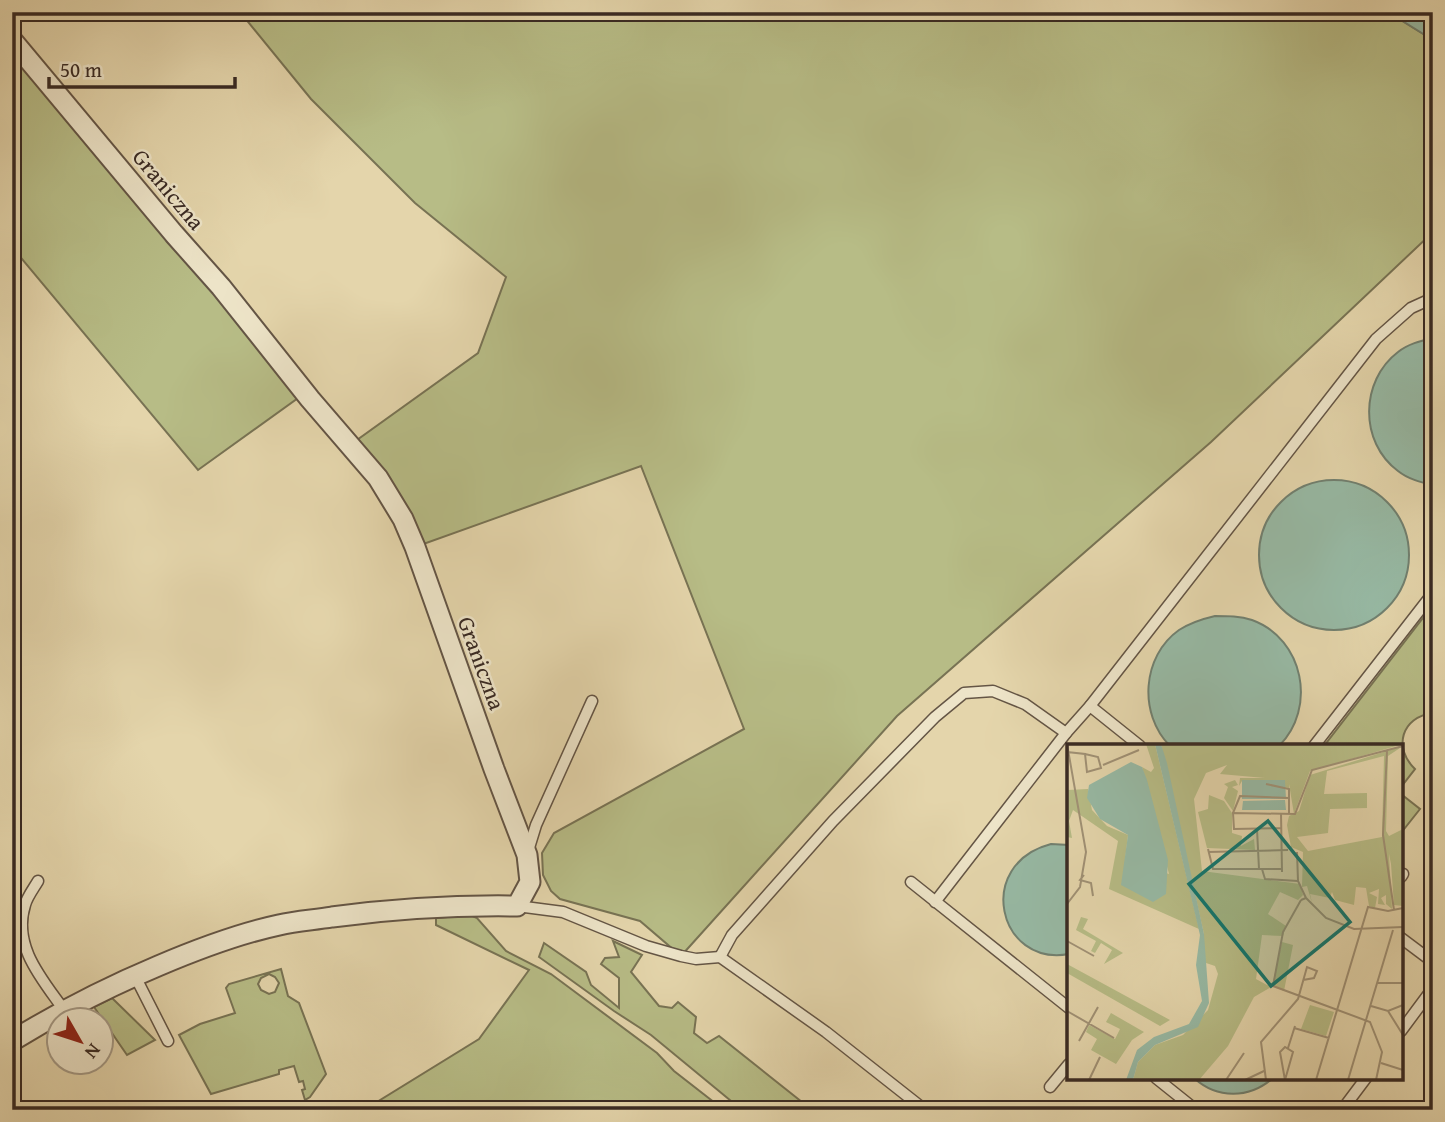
<svg xmlns="http://www.w3.org/2000/svg" width="1445" height="1122" font-family="'Gentium Book Plus',serif">
  <rect width="100%" height="100%" fill="#e4d5ab"/>
  <filter id="stains"><feTurbulence type="fractalNoise" baseFrequency=".00286" numOctaves="4"/><feColorMatrix values="0 0 0 0 .2 0 0 0 0 .09 0 0 0 0 .02 0 0 0 .5 -.17"/></filter>
  <radialGradient id="worn" r=".72"><stop offset=".6" stop-color="#630" stop-opacity="0"/><stop offset="1" stop-color="#630" stop-opacity=".3"/></radialGradient>
  <g fill="#b7bc86" stroke="#787354" stroke-width="2" fill-rule="evenodd">
    <polygon points="240,12 1388,12 1433,40 1433,232 1211,442 897,716 681,956 640,921 560,899 551,891 543,875 542,853 554,833 744,729 641,466 415,547 350,445 478,353 506,277 415,203 311,99"/>
    <polygon points="12,40 305,393 198,470 12,247"/>
    <path d="M 1433,605 L 1433,713 C 1401,717 1393,748 1415,769 L 1401,787 L 1401,746 L 1324,746 Z"/>
    <polygon points="1401,794 1420,809 1401,833"/>
    <polygon points="470,915 477,918 506,951 551,974 657,1053 674,1071 724,1110 364,1110 479,1039 529,970 436,925 436,918"/>
    <polygon points="613,941 642,955 631,972 659,1006 672,1008 678,1002 696,1017 694,1033 707,1043 719,1036 812,1110 742,1110 651,1035 614,1011 539,957 544,943 586,972 591,985 619,1008 619,978 601,964 605,958 619,957"/>
    <path d="M 281,969 L 288,996 L 299,1003 L 326,1074 L 310,1097 L 305,1100 L 302,1090 L 305,1089 L 303,1081 L 299,1082 L 294,1066 L 279,1070 L 279,1074 L 211,1094 L 179,1035 L 200,1024 L 235,1013 L 226,988 L 229,984 ZM 269,974 L 275,977 L 279,983 L 275,992 L 269,994 L 261,990 L 258,984 L 261,978 Z"/>
    <polygon points="112,998 155,1040 127,1055 94,1007"/>
  </g>
  <g fill="#97b9a4" stroke="#718070" stroke-width="2">
    <polygon points="1388,12 1433,12 1433,40"/>
    <path d="M 1433,338 L 1433,485 C 1420,482 1408,479 1398,471 C 1359,442 1360,381 1398,352 C 1408,344 1420,341 1433,338 Z"/>
    <circle cx="1334" cy="555" r="75"/>
    <path d="M 1215,616 C 1228,616 1240,616 1252,620 C 1304,639 1317,708 1279,746 L 1170,746 C 1138,714 1142,656 1179,630 C 1190,623 1202,619 1215,616 Z"/>
    <path d="M 1051,844 L 1069,845 L 1069,954 C 998,967 974,864 1051,844 Z"/>
    <path d="M 1194,1078 L 1273,1078 C 1249,1099 1217,1099 1194,1078 Z"/>
  </g>
  <g fill="none" stroke-linecap="round" stroke-linejoin="round">
    <g stroke="#645545" stroke-width="13">
      <g id="service">
        <polyline points="1090,706 1140,746"/>
        <polyline points="1314,746 1433,593"/>
        <polyline points="528,851 536,825 592,701"/>
        <polyline points="1401,877 1403,874"/>
        <path d="M 38,881 C 34,888 27,897 25,905 C 12,946 42,979 64,1010"/>
        <polyline points="911,882 1069,1008"/>
        <polyline points="935,902 1066,733 1090,706 1376,339 1411,308 1433,298"/>
        <polyline points="517,906 563,912 646,946 681,956 696,959 720,957 826,1032 925,1110"/>
        <polyline points="1401,938 1433,962"/>
        <polyline points="720,957 732,935 833,821 935,717 964,693 993,691 1025,704 1066,733"/>
        <polyline points="135,976 168,1041"/>
        <polyline points="1401,1031 1433,988"/>
        <polyline points="1156,1078 1196,1110"/>
        <polyline points="1050,1087 1069,1064"/>
        <polyline points="1342,1110 1366,1078"/>
      </g>
    </g>
    <g stroke="#645545" stroke-width="23">
      <path id="minor" d="M 12,40 L 174,234 L 221,287 L 310,399 L 378,478 L 403,519 L 415,547 L 494,769 L 527,855 L 530,882 L 517,906 C 455,905 393,909 332,917 C 314,920 296,921 279,925 C 237,934 198,949 158,966 C 108,987 59,1012 12,1041"/>
    </g>
    <use href="#service" stroke="#ede4c8" stroke-width="10"/>
    <use href="#minor" stroke="#ede4c8" stroke-width="19"/>
  </g>
  <g text-anchor="middle" dominant-baseline="central" stroke-width="5" stroke-linejoin="round" paint-order="stroke">
    <g font-size="23" fill="#392a23" stroke="#ede4c8">
      <text transform="translate(169 189) rotate(50)">Graniczna</text>
      <text transform="translate(482 663) rotate(70)">Graniczna</text>
    </g>
  </g>
  <g transform="translate(1067 744)">
    <rect width="336" height="336" fill="#e4d5ab"/>
    <path d="M 79,0 L 88,0 L 132,185 L 42,145 L 51,97 L 6,66 L 2,77 L 5,94 L 0,93 L 0,46 L 21,45 L 25,66 L 40,82 L 61,91 L 58,116 L 102,130 L 75,23 L 84,28 L 87,24 ZM 94,0 L 336,0 L 243,27 L 227,70 L 222,40 L 222,44 L 175,37 L 172,42 L 173,34 L 198,34 L 153,30 L 160,21 L 139,29 L 127,55 L 135,127 L 233,140 L 236,151 L 231,156 L 213,148 L 201,170 L 219,182 L 216,192 L 195,191 L 189,235 L 200,241 L 205,242 L 215,198 L 226,201 L 217,247 L 206,242 L 187,253 L 161,302 L 132,336 L 66,336 L 71,318 L 88,301 L 116,291 L 141,266 L 151,230 L 148,222 L 136,218 L 137,190 ZM 336,2 L 321,12 L 319,87 L 322,92 L 336,85 L 336,162 L 327,161 L 324,120 L 322,110 L 325,165 L 319,160 L 319,151 L 314,154 L 318,161 L 311,160 L 312,145 L 302,149 L 310,153 L 308,164 L 302,162 L 299,144 L 289,143 L 287,161 L 268,156 L 265,148 L 263,154 L 243,150 L 245,159 L 240,142 L 235,143 L 236,108 L 224,103 L 220,81 L 222,72 L 232,67 L 243,31 ZM 317,12 L 315,93 L 241,107 L 230,93 L 261,89 L 263,65 L 300,64 L 300,49 L 257,50 L 260,27 ZM 168,36 L 171,41 L 165,43 L 171,47 L 166,67 L 157,54 L 161,43 L 157,40 ZM 142,51 L 157,57 L 165,69 L 165,89 L 175,92 L 174,102 L 187,95 L 188,106 L 140,104 L 131,68 L 141,65 ZM 14,173 L 21,175 L 16,185 L 56,209 L 37,220 L 45,206 L 34,199 L 28,209 L 24,207 L 29,197 L 9,186 ZM 0,219 L 0,220 L 103,276 L 93,282 L 0,229 ZM 243,261 L 267,268 L 259,292 L 234,285 ZM 44,269 L 77,288 L 65,296 L 49,320 L 24,306 L 30,295 L 19,288 L 22,281 L 48,295 L 53,285 L 39,278 Z" fill="#b7bc86" fill-rule="evenodd"/>
    <path d="M 88,0 L 94,0 L 100,19 L 137,190 L 142,259 L 131,283 L 88,301 L 71,318 L 66,336 L 59,336 L 70,306 L 87,293 L 122,280 L 135,257 L 129,221 L 133,191 ZM 64,18 L 75,23 L 80,36 L 101,116 L 99,150 L 86,158 L 54,141 L 61,91 L 33,75 L 20,54 L 22,41 ZM 175,36 L 218,36 L 219,55 L 175,55 ZM 218,56 L 219,66 L 175,66 L 176,57 Z" fill="#97b9a4"/>
    <path fill="none" stroke="#a09175" stroke-width="2" d="M 0,0 L 19,108 L 13,143 L 0,160M 320,7 L 316,91 L 327,166M 0,8 L 18,10 L 20,28 L 34,24 L 31,13 L 18,10M 36,21 L 72,6M 199,40 L 222,45 L 222,70M 166,69 L 173,52 L 222,54M 214,69 L 215,128M 214,84 L 167,85 L 166,69 L 228,70 L 245,26 L 336,2M 190,85 L 192,125M 141,105 L 146,125 L 215,125M 141,108 L 221,106M 230,108 L 231,137 L 239,154M 195,125 L 198,135 L 231,137M 17,131 L 13,136 L 24,139 L 26,152M 234,156 L 216,188 L 206,242 L 303,278 L 315,308 L 309,336M 234,156 L 239,154 L 259,174 L 287,185 L 336,183M 0,197 L 27,212M 311,239 L 336,239M 304,262 L 321,267 L 336,261M 0,267 L 47,294M 321,267 L 336,291M 227,284 L 262,294M 12,297 L 31,263M 221,304 L 228,282M 314,319 L 336,326M 22,336 L 33,313M 159,336 L 177,309M 178,336 L 197,327M 199,336 L 194,298 L 231,255 L 240,223 L 250,227 L 247,234 L 236,236M 218,336 L 213,308 L 218,303 L 226,308 L 218,336M 249,336 L 301,163 L 321,167 L 336,164M 281,336 L 326,186"/>
    <path fill="#0f766e" fill-opacity="0.15" stroke="#0f766e" stroke-width="3.5" d="M 201,77 L 283,178 L 204,242 L 122,140 Z"/>
    <rect width="336" height="336" fill="none" stroke="#392a23" stroke-width="3.5"/>
  </g>
  <rect width="1445" height="1122" fill="none" stroke="#e4d5ab" stroke-width="42"/>
  <rect x="14" y="14" width="1417" height="1094" fill="none" stroke="#392a23" stroke-width="3.5"/>
  <rect x="21" y="21" width="1403" height="1080" fill="none" stroke="#392a23" stroke-width="2"/>
  <g transform="translate(80 1041) rotate(129)"><circle r="33" fill="#ede4c8" stroke="#a59a86" stroke-width="2"/>
  <path d="M0-5L12 26L0 18L-12 26Z" fill="#8f2418"/>
  <text y="-10" font-size="19" font-weight="bold" text-anchor="middle" fill="#392a23">N</text>
  </g>
  <path d="M49 77v10h186v-10" fill="none" stroke="#392a23" stroke-width="3.5"/>
  <text x="60" y="77" font-size="21" fill="#392a23" stroke="#ede4c8" stroke-width="5" paint-order="stroke">50 m</text>
  <rect width="100%" height="100%" filter="url(#stains)"/>
  <rect width="100%" height="100%" fill="url(#worn)"/>
</svg>
